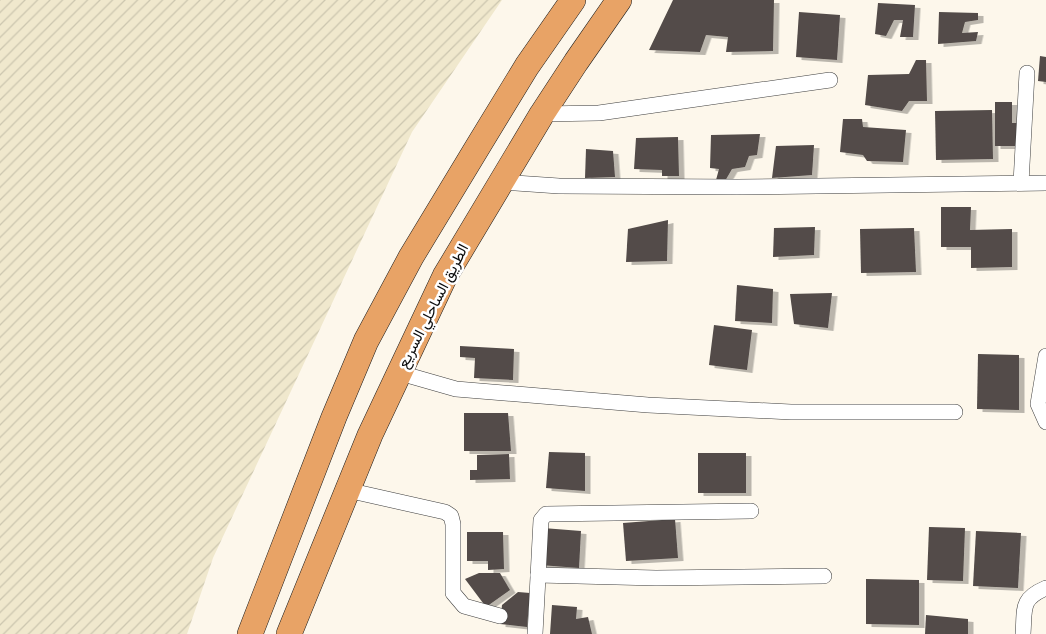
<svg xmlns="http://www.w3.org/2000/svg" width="1046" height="634" font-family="'Times New Roman',Vazirmatn,serif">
  <defs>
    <pattern id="farmland-furrows" width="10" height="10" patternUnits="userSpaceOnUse" patternTransform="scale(1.25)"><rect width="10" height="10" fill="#f0e8cd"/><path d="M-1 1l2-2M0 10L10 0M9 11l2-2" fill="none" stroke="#ccc6af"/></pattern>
    <filter id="shadow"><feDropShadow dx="5.5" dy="3" stdDeviation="0" flood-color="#0004"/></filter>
  </defs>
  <rect width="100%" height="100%" fill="#fdf7eb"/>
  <polygon fill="url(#farmland-furrows)" points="0,0 502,0 412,132 213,558 187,634 0,634"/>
  <g fill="#524b48" filter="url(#shadow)">
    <polygon points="673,0 774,0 773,51 726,52 728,37 706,35 700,52 649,50"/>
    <polygon points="878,3 915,5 913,37 900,37 903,20 894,20 886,36 875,34"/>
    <polygon points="799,12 840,15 837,60 796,57"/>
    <polygon points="939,12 978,13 978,20 965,22 962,33 978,32 976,41 938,44"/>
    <polygon points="1040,56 1046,57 1046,82 1038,81"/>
    <polygon points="916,60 926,60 927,101 909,101 902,111 865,105 868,75 909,74"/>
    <polygon points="995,102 1012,102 1012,123 1018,123 1018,146 995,146"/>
    <polygon points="992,110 993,159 936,160 935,111"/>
    <polygon points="843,119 862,119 863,127 906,130 903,162 867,161 863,155 840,152"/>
    <polygon points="760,134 757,155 749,156 745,167 732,169 725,181 716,180 719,169 710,168 711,135"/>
    <polygon points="678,137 679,176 662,176 662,170 634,169 636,138"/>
    <polygon points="814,145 812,175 772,178 776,146"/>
    <polygon points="586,149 613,151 615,177 585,178"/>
    <polygon points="941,207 971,207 970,230 1012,229 1012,267 971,268 971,247 941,247"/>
    <polygon points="668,220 667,261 626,262 628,229"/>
    <polygon points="815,227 814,255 773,257 774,228"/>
    <polygon points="914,228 916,272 861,273 860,229"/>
    <polygon points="737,285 773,289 772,323 735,321"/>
    <polygon points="832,293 828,328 794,324 790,294"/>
    <polygon points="714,325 752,330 747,370 709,365"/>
    <polygon points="460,346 514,349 513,380 474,378 475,358 460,357"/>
    <polygon points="978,354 1019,355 1019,410 977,409"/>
    <polygon points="464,413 508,413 511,451 464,451"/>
    <polygon points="549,452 585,453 585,491 546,488"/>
    <rect x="698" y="453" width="48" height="40"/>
    <polygon points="509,454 510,479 470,480 470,470 477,470 477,455"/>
    <polygon points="675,519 678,558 626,561 623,523"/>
    <polygon points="929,527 965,528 963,581 927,580"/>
    <polygon points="543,528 581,531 579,568 540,565"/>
    <polygon points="976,531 1021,533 1018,588 973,586"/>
    <polygon points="467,532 503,532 504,569 488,570 488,561 467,561"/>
    <polygon points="479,573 500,573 510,590 486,607 465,579"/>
    <polygon points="866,579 919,580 919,625 866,624"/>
    <polygon points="518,592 530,593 527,627 500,624 502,605"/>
    <polygon points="552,605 577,607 576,619 588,617 592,634 550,634"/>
    <polygon points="926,615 968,619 968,634 925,634"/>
  </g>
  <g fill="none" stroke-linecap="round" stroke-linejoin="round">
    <g stroke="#3e3e3e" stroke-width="16">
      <g id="minor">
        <polyline points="542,114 599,113 830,80"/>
        <polyline points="501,182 559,186 737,187 1046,183"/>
        <polyline points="1021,183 1027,73"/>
        <polyline points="1046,356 1038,404 1046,422"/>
        <polyline points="400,373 456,389 648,405 791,412 955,412"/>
        <polyline points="347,490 445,512 451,516 453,524 453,593 464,606 500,616"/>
        <polyline points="538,575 656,578 824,576"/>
        <polyline points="535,634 541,520 546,514 751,511"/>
        <path d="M 1023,634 C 1025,609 1020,599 1046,588"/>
      </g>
    </g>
    <g stroke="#1c1c1c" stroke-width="26">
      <g id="trunk">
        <polyline points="250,634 334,417 366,341 411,257 480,143 527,66 573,0"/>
        <polyline points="289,634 370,435 445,276 542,114 576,62 619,0"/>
      </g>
    </g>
    <use href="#minor" stroke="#fff" stroke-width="15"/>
    <use href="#trunk" stroke="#e8a366" stroke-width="25"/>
  </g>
  <g text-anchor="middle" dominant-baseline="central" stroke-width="5" stroke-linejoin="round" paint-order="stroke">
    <g font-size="15" fill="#0b0b0b" stroke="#fff">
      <text transform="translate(433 306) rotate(-63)">الطريق الساحلي السريع</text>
    </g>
  </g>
</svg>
